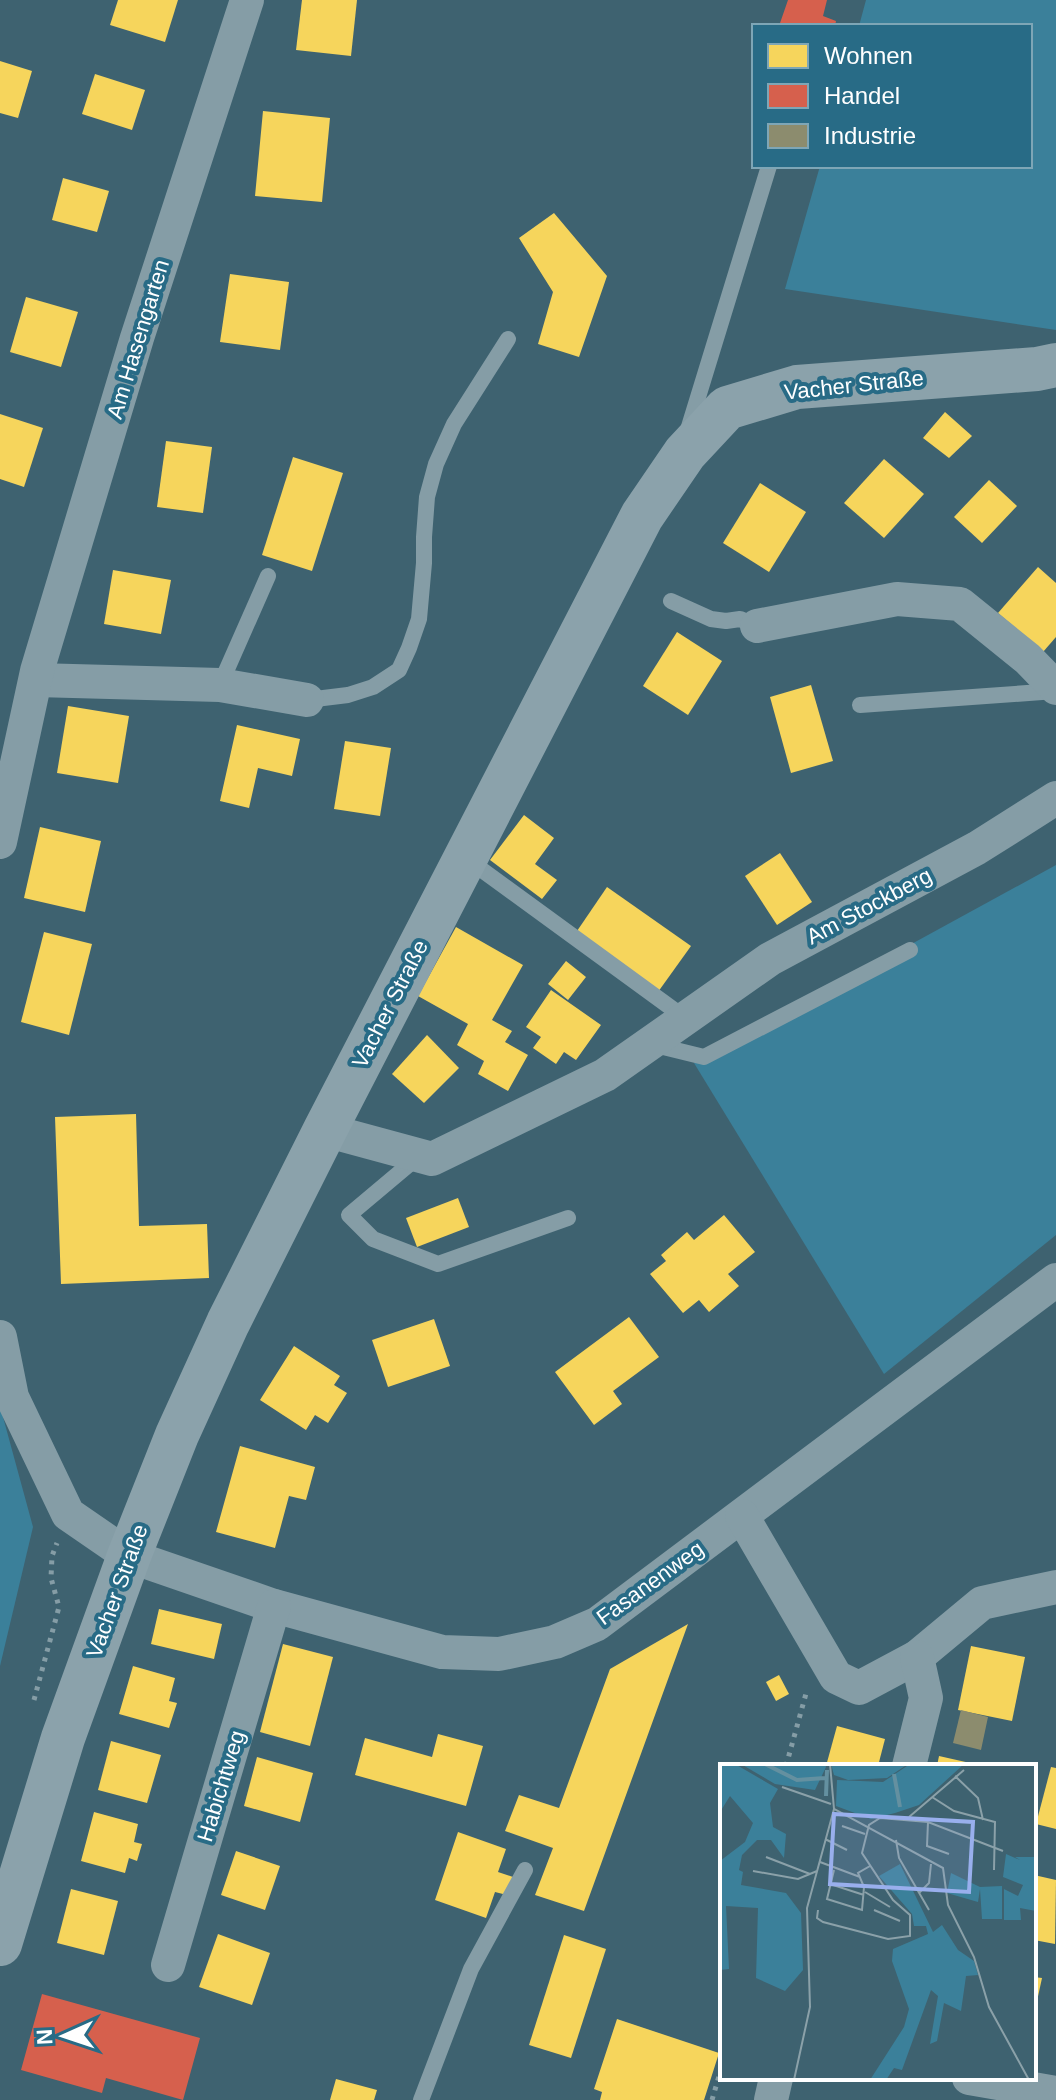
<svg xmlns="http://www.w3.org/2000/svg" width="1056" height="2100" font-family="Arial,sans-serif">
  <rect width="100%" height="100%" fill="#3e6270"/>
  <g fill="#3b809a">
    <polygon points="866,0 1056,0 1056,330 785,289 820,166 1030,166 1030,26 859,26"/>
    <polygon points="1056,865 1056,1235 884,1374 694,1063"/>
    <polygon points="0,1406 33,1527 0,1666"/>
  </g>
  <g fill="#f6d55c">
    <polygon points="118,0 178,0 165,42 110,25"/>
    <polygon points="302,0 357,0 351,56 296,50"/>
    <polygon points="0,61 32,71 18,118 0,113"/>
    <polygon points="95,74 145,90 132,130 82,114"/>
    <polygon points="263,111 330,118 322,202 255,196"/>
    <polygon points="63,178 109,191 97,232 52,220"/>
    <polygon points="554,213 607,276 579,357 538,344 553,292 519,238"/>
    <polygon points="230,274 289,282 280,350 220,342"/>
    <polygon points="26,297 78,312 61,367 10,352"/>
    <polygon points="945,412 972,436 949,458 923,438"/>
    <polygon points="0,414 43,428 24,487 0,479"/>
    <polygon points="166,441 212,447 203,513 157,507"/>
    <polygon points="293,457 343,473 312,571 262,555"/>
    <polygon points="884,459 924,494 884,538 844,503"/>
    <polygon points="989,480 1017,506 982,543 954,517"/>
    <polygon points="760,483 806,512 769,572 723,543"/>
    <polygon points="1038,567 1056,583 1056,637 1043,652 998,613"/>
    <polygon points="113,570 171,580 161,634 104,624"/>
    <polygon points="677,632 722,661 688,715 643,686"/>
    <polygon points="811,685 833,761 791,773 770,697"/>
    <polygon points="68,706 129,716 118,783 57,773"/>
    <polygon points="237,725 300,739 292,776 258,768 249,808 220,801"/>
    <polygon points="345,741 391,748 380,816 334,809"/>
    <polygon points="524,815 554,838 535,864 557,880 542,899 490,860"/>
    <polygon points="40,827 101,841 85,912 24,898"/>
    <polygon points="780,853 812,902 777,925 745,876"/>
    <polygon points="607,887 691,946 658,992 575,934"/>
    <polygon points="456,927 523,965 492,1020 512,1031 505,1042 528,1055 508,1091 478,1074 484,1061 457,1045 468,1024 418,996"/>
    <polygon points="44,932 92,944 69,1035 21,1022"/>
    <polygon points="566,961 586,977 568,1000 548,984"/>
    <polygon points="551,990 601,1025 576,1060 564,1052 556,1064 533,1048 541,1037 526,1027"/>
    <polygon points="427,1035 459,1068 424,1103 392,1074"/>
    <polygon points="136,1114 139,1226 207,1224 209,1278 61,1284 55,1117"/>
    <polygon points="458,1198 469,1227 417,1247 406,1218"/>
    <polygon points="724,1215 755,1252 728,1274 739,1286 709,1312 699,1300 683,1313 650,1274 666,1261 661,1255 687,1232 694,1240"/>
    <polygon points="629,1317 659,1357 613,1391 622,1404 594,1425 555,1372"/>
    <polygon points="434,1319 450,1366 388,1387 372,1340"/>
    <polygon points="294,1346 340,1376 334,1385 347,1393 328,1423 315,1415 306,1430 260,1400"/>
    <polygon points="240,1446 315,1467 306,1500 289,1496 275,1548 216,1532"/>
    <polygon points="159,1609 222,1624 214,1659 151,1644"/>
    <polygon points="688,1624 584,1911 535,1895 553,1848 505,1831 519,1795 559,1808 610,1669"/>
    <polygon points="283,1644 333,1657 310,1746 260,1732"/>
    <polygon points="971,1646 1025,1657 1012,1721 958,1710"/>
    <polygon points="133,1666 175,1678 169,1701 177,1703 169,1728 119,1714"/>
    <polygon points="779,1675 789,1694 776,1701 766,1682"/>
    <polygon points="837,1726 885,1739 878,1766 826,1766"/>
    <polygon points="438,1734 483,1746 466,1806 355,1775 365,1738 432,1757"/>
    <polygon points="111,1741 161,1755 147,1803 98,1790"/>
    <polygon points="939,1756 979,1765 979,1766 937,1766"/>
    <polygon points="257,1757 313,1773 300,1822 244,1806"/>
    <polygon points="1051,1767 1056,1768 1056,1829 1036,1824"/>
    <polygon points="94,1812 138,1824 134,1842 142,1844 137,1861 129,1858 125,1873 81,1861"/>
    <polygon points="458,1832 506,1849 498,1872 513,1877 507,1895 495,1892 486,1918 435,1900"/>
    <polygon points="236,1851 280,1866 265,1910 221,1895"/>
    <polygon points="1034,1875 1056,1880 1055,1944 1034,1940"/>
    <polygon points="71,1889 118,1901 104,1955 57,1943"/>
    <polygon points="218,1934 270,1953 252,2005 199,1987"/>
    <polygon points="564,1935 606,1949 571,2058 529,2045"/>
    <polygon points="1034,1977 1042,1978 1035,2010 1034,2010"/>
    <polygon points="617,2019 719,2053 704,2100 600,2100 602,2092 594,2089"/>
    <polygon points="336,2079 377,2090 374,2100 330,2100"/>
  </g>
  <g fill="#d6604d">
    <polygon points="788,0 827,0 823,16 836,21 835,26 779,26"/>
    <polygon points="42,1994 200,2038 183,2100 106,2078 102,2093 21,2070"/>
  </g>
  <polygon fill="#8c8c6e" points="961,1710 988,1717 981,1750 953,1743"/>
  <g fill="none" stroke-linecap="round" stroke-linejoin="round">
    <g stroke="#859da6" stroke-width="5" stroke-dasharray="4 6" stroke-linecap="butt">
      <polyline points="34,1700 59,1607 51,1578 52,1556 57,1543"/>
      <polyline points="786,1766 807,1690"/>
      <polyline points="712,2100 722,2066"/>
    </g>
    <g stroke="#859da6" stroke-width="16">
      <polyline points="687,433 769,166"/>
      <polyline points="671,601 711,619 726,621 740,619 757,626"/>
      <polyline points="220,685 268,576"/>
      <polyline points="307,700 348,695 373,687 399,670 409,648 419,619 424,563 424,537 427,497 436,464 454,424 508,339"/>
      <polyline points="860,705 1056,691"/>
      <polyline points="467,859 685,1018"/>
      <polyline points="651,1044 704,1057 910,950"/>
      <polyline points="418,1157 349,1215 373,1239 438,1264 568,1218"/>
      <polyline points="421,2100 471,1969 525,1870"/>
    </g>
    <g stroke="#859da6" stroke-width="34">
      <polyline points="757,626 897,599 960,604 1028,659 1056,688"/>
      <polyline points="36,680 220,685 307,700"/>
      <polyline points="0,842 37,671 137,338 247,0"/>
      <polyline points="325,1130 432,1159 605,1075 770,959 977,848 1056,798"/>
      <polyline points="0,1337 12,1397 68,1514 129,1556 274,1606 442,1652 499,1654 555,1642 597,1624 1056,1280"/>
      <polyline points="742,1516 836,1677 859,1688 917,1657 982,1603 1056,1587"/>
      <polyline points="909,1766 926,1698 917,1657"/>
      <polyline points="168,1965 274,1606"/>
      <polyline points="969,2078 1056,2093"/>
      <polyline points="771,2100 776,2078"/>
    </g>
    <polyline stroke="#8ba2ab" stroke-width="44" points="0,1944 63,1738 129,1556 177,1435 228,1323 325,1130 642,516 685,453 727,408 797,387 1037,369 1056,365"/>
  </g>
  <g text-anchor="middle" dominant-baseline="central" stroke-width="8" stroke-linejoin="round" paint-order="stroke">
    <g font-size="22" fill="#fff" stroke="#286b86">
      <text transform="translate(138 339) rotate(-73)">Am Hasengarten</text>
      <text transform="translate(854 385) rotate(-6)">Vacher Straße</text>
      <text transform="translate(869 906) rotate(-28)">Am Stockberg</text>
      <text transform="translate(390 1004) rotate(-63)">Vacher Straße</text>
      <text transform="translate(650 1583) rotate(-36)">Fasanenweg</text>
      <text transform="translate(117 1591) rotate(-70)">Vacher Straße</text>
      <text transform="translate(221 1786) rotate(-73)">Habichtweg</text>
    </g>
  </g>
  <g transform="translate(720 1764)">
    <rect width="316" height="316" fill="#3e6270"/>
    <path d="M 0,0 L 15,0 L 58,25 L 50,39 L 53,63 L 66,70 L 64,94 L 51,76 L 37,76 L 22,91 L 19,106 L 23,108 L 21,121 L 66,129 L 81,149 L 83,206 L 65,227 L 36,214 L 38,144 L 6,142 L 9,205 L 0,206 L 0,97 L 25,78 L 33,59 L 10,32 L 0,48 ZM 21,0 L 105,0 L 106,3 L 95,26 L 55,20 ZM 111,0 L 119,1 L 188,0 L 167,14 L 128,16 L 114,11 ZM 190,0 L 244,0 L 199,41 L 175,49 L 151,55 L 116,42 L 117,16 L 163,18 ZM 286,90 L 300,96 L 295,93 L 316,93 L 316,147 L 300,144 L 301,156 L 284,156 L 284,125 L 298,132 L 303,121 L 283,113 ZM 180,100 L 213,168 L 222,161 L 238,186 L 254,197 L 258,211 L 246,212 L 241,247 L 224,239 L 217,277 L 210,280 L 218,232 L 211,226 L 182,306 L 174,304 L 166,316 L 150,316 L 184,263 L 189,245 L 172,197 L 173,185 L 208,170 L 206,162 L 194,162 L 192,150 L 159,112 ZM 231,109 L 260,123 L 282,122 L 282,155 L 262,155 L 260,125 L 258,138 L 227,129 Z" fill="#3b809a"/>
    <path fill="none" stroke="#6490a0" stroke-width="4" d="M 45,0 L 77,16 L 105,14M 174,10 L 180,43M 106,32 L 107,6"/>
    <path fill="none" stroke="#8ba1a9" stroke-width="2" d="M 110,0 L 114,45 L 223,104 L 228,141 L 254,193 L 269,243 L 309,316M 235,12 L 258,34 L 263,56M 62,23 L 111,40M 212,33 L 234,47 L 275,58 L 274,106M 189,53 L 244,6M 208,58 L 207,82 L 229,90M 122,62 L 145,70M 105,75 L 127,86M 176,76 L 179,94 L 209,146M 46,93 L 90,110M 100,98 L 140,113M 114,106 L 107,135 L 142,146 L 144,123 L 138,109 L 150,102M 33,107 L 78,115 L 97,107M 110,120 L 144,131M 145,128 L 170,143M 199,129 L 209,119 L 211,100M 98,146 L 97,154 L 103,158 L 168,175 L 190,172 L 190,151 L 173,136 L 142,89 L 149,61 L 160,54 L 208,58 L 283,87M 154,146 L 180,157M 74,316 L 90,243 L 87,144 L 114,45"/>
    <path fill="#99afed" fill-opacity="0.15" stroke="#99afed" stroke-width="4" d="M 114,50 L 253,58 L 249,128 L 110,120 Z"/>
    <rect width="316" height="316" fill="none" stroke="#fff" stroke-width="4"/>
  </g>
  <rect x="752" y="24" width="280" height="144" fill="#286b86" stroke="#7ea6b6" stroke-width="2"/>
  <rect x="768" y="44" width="40" height="24" fill="#f6d55c" stroke="#7ea6b6" stroke-width="2"/>
  <text x="824" y="64" font-size="24" fill="#ffffff">Wohnen</text>
  <rect x="768" y="84" width="40" height="24" fill="#d6604d" stroke="#7ea6b6" stroke-width="2"/>
  <text x="824" y="104" font-size="24" fill="#ffffff">Handel</text>
  <rect x="768" y="124" width="40" height="24" fill="#8c8c6e" stroke="#7ea6b6" stroke-width="2"/>
  <text x="824" y="144" font-size="24" fill="#ffffff">Industrie</text>
  <g transform="translate(64 2036) rotate(267)" stroke="#286b86" stroke-width="6" paint-order="stroke">
  <path d="M0-6L14 30L0 20L-14 30Z" fill="#ffffff"/>
  <text y="-12" font-size="22" font-weight="bold" text-anchor="middle" fill="#ffffff">N</text>
  </g>
</svg>
